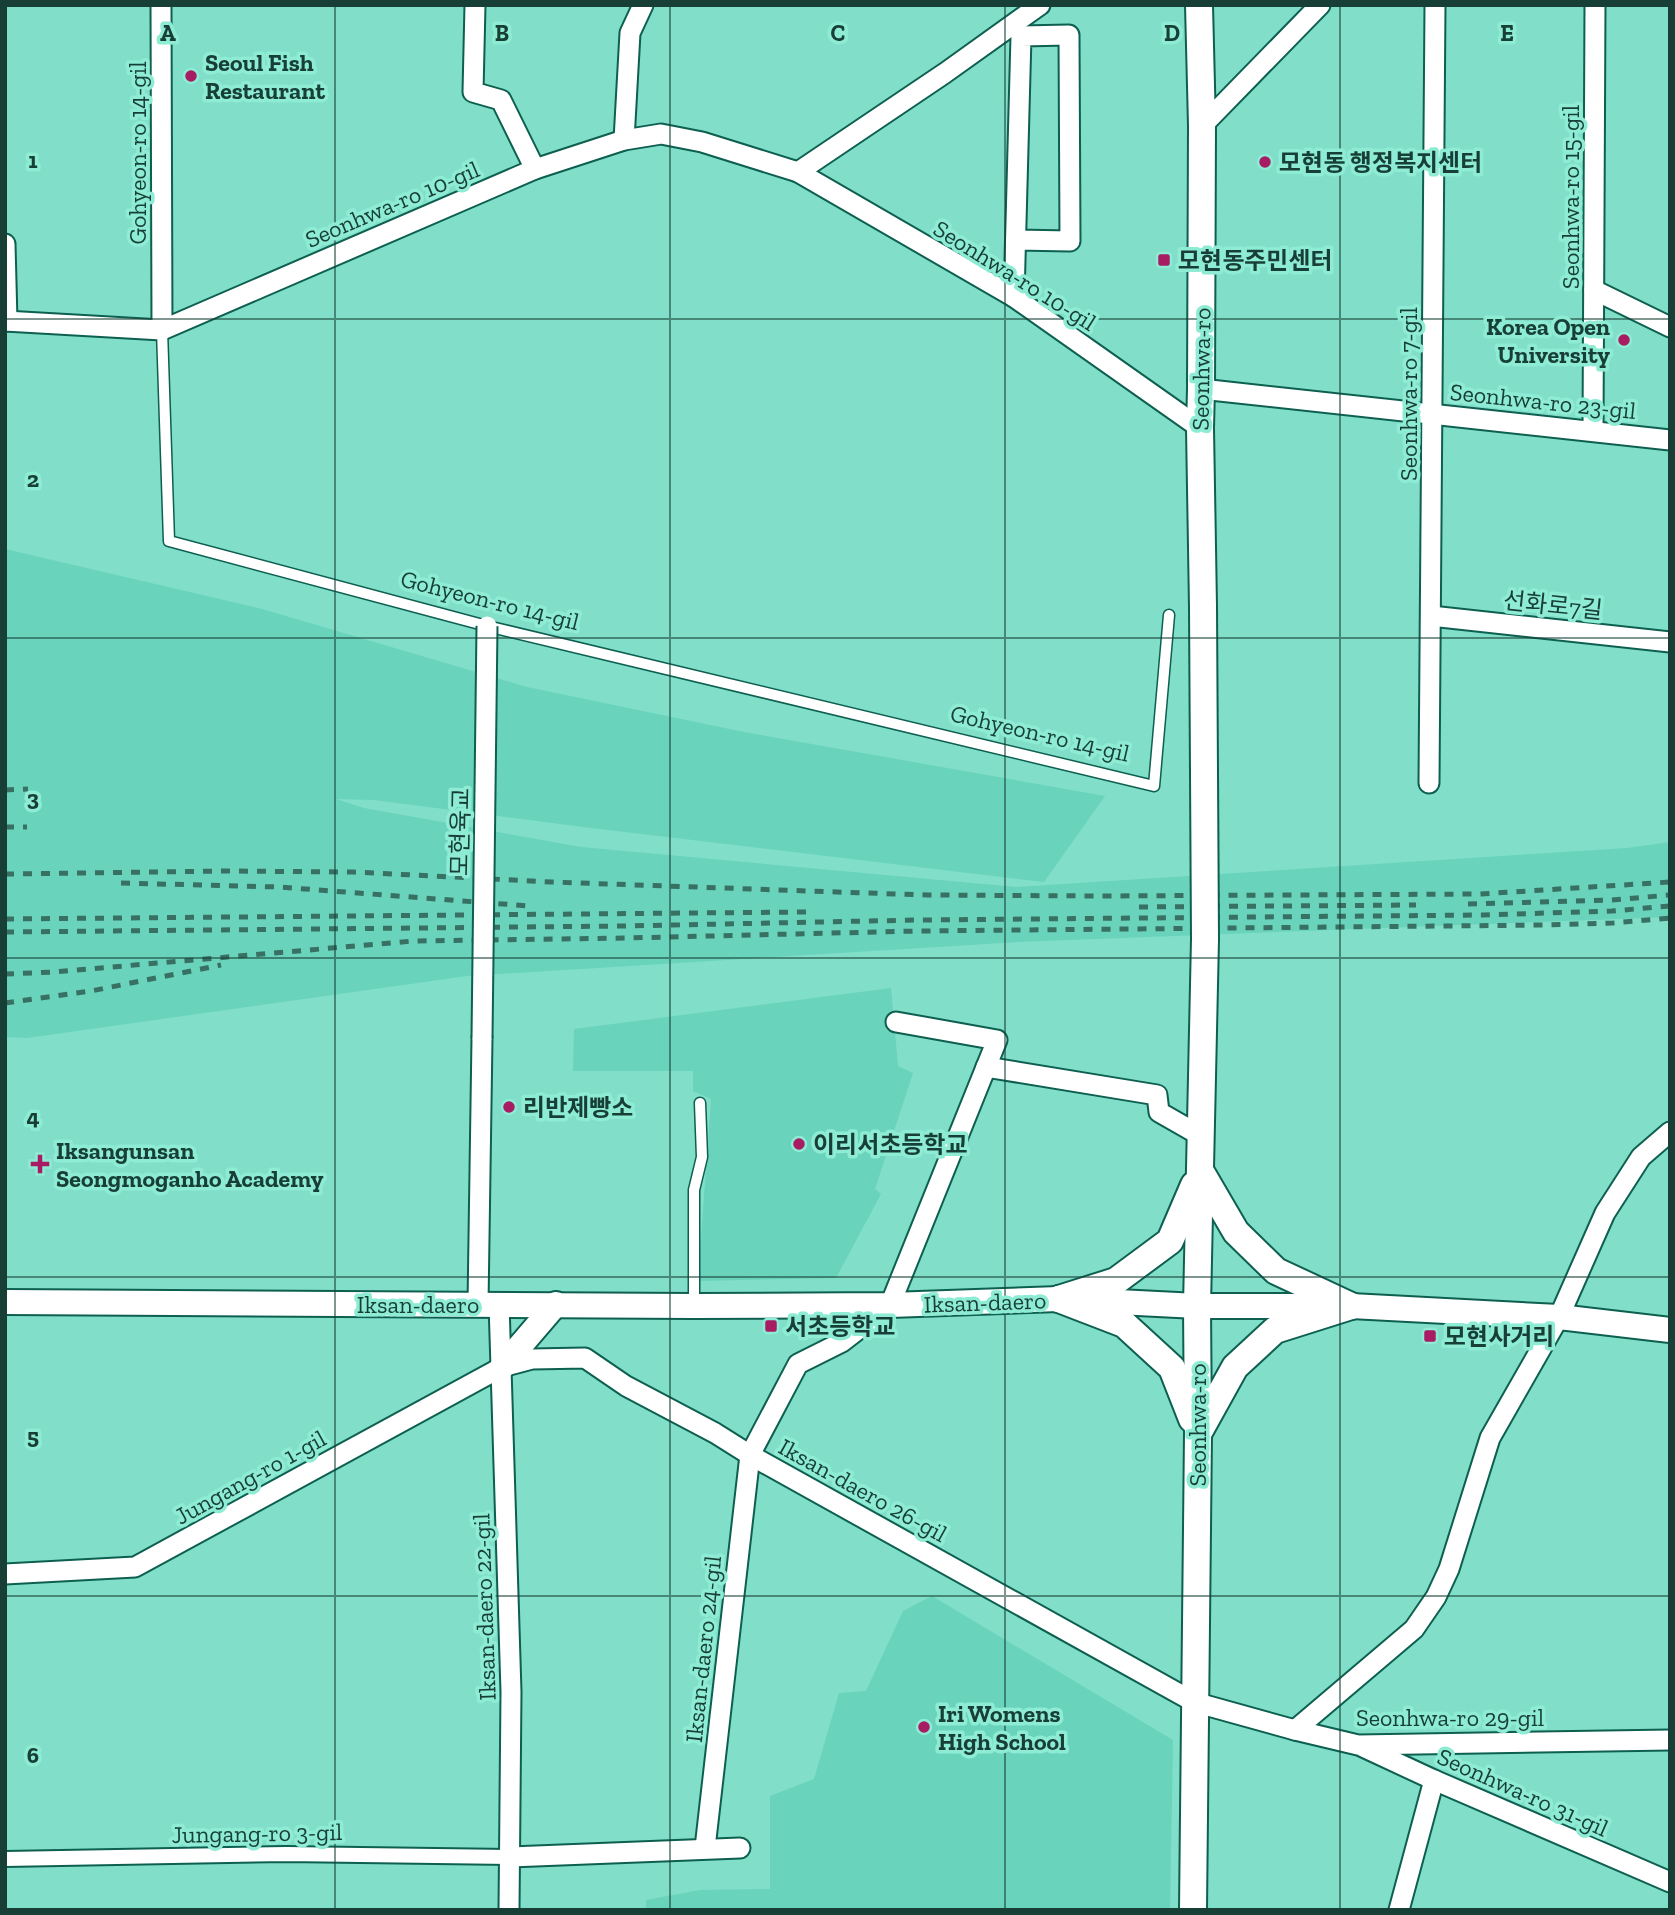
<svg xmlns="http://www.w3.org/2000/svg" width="1675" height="1915" font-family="'Zilla Slab','Noto Sans KR',serif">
  <rect width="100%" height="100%" fill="#81dec8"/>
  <g fill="#69d3bb">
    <polygon points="5,549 262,609 527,687 744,732 1105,796 1044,882 583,827 374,800 336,799 364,808 581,847 1016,887 1627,848 1670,842 1670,917 1018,942 467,976 27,1038 5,1037"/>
    <polygon points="891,988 898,1066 913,1073 875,1189 881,1194 836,1278 698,1281 711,1099 693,1091 693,1071 573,1071 574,1029"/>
    <polygon points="932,1596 1173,1740 1170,1910 646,1910 646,1900 700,1890 770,1889 770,1796 814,1779 839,1693 866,1691 903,1611"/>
  </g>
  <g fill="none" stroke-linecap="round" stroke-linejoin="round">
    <g stroke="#0d5f50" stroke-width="13">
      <g id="service">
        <polyline points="162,330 169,541 487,626 1154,786 1169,615"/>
        <polyline points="694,1305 694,1190 702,1157 700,1103"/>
      </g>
    </g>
    <g stroke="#0d5f50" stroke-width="18">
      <polyline id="pedestrian" points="5,1859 286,1854 510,1857"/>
    </g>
    <g stroke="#0d5f50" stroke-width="23">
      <g id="minor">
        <polyline points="161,5 162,330"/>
        <polyline points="475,5 473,92 501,100 535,169"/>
        <polyline points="1202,126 1320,5"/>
        <polyline points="624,140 630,33 643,5"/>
        <polyline points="798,172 945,73 1040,5"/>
        <polyline points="5,244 7,321"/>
        <polyline points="1594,290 1670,327"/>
        <polyline points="1014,297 1021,36 1069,35 1070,241 1016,240"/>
        <polyline points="5,321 162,330 535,169 624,140 661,134 702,142 798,172 1014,297 1200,428"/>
        <polyline points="1201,389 1670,440"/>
        <polyline points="1593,431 1595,5"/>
        <polyline points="1431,616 1670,642"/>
        <polyline points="1429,783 1435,5"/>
        <polyline points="986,1067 1157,1095 1159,1112 1201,1136"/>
        <polyline points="499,1303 511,1692 509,1910"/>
        <polyline points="478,1304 482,1038"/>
        <polyline points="5,1574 135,1567 502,1367 532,1359 585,1358 626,1386 715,1433 750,1455 1194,1702 1295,1730 1358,1745 1670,1740"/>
        <polyline points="1295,1730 1414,1629 1436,1597 1449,1569 1490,1438 1559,1317 1605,1213 1641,1157 1670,1132"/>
        <polyline points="1363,1747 1434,1780 1670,1882"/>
        <polyline points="705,1848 750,1455 798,1364 842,1342 890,1305 997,1040 896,1022"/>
        <polyline points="510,1857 740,1848"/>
        <polyline points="1399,1910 1434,1780"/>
      </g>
    </g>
    <g stroke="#0d5f50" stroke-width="28">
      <g id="tertiary">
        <polyline points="5,1302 694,1306 890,1305 1059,1299 1197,1306 1351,1306 1559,1317 1670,1330"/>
        <polyline points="502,1367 556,1304"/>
      </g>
    </g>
    <g stroke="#0d5f50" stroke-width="30">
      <g id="secondary">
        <polyline points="1199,5 1202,126 1201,389 1200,428 1203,607"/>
        <polyline points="1201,1172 1236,1232 1276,1271 1351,1306"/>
        <polyline points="1059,1299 1124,1324 1172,1368 1192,1419"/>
        <polyline points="1059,1299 1116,1281 1170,1241 1194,1185"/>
        <polyline points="1199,1432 1235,1367 1275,1330 1351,1306"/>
        <polyline points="1193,1910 1198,1433 1197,1306 1205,939"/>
      </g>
    </g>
    <use href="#service" stroke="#fff" stroke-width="10"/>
    <use href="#pedestrian" stroke="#fff" stroke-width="14"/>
    <use href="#minor" stroke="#fff" stroke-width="19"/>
    <use href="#tertiary" stroke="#fff" stroke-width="24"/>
    <use href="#secondary" stroke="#fff" stroke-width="26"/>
    <g stroke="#387063" stroke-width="5" stroke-dasharray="9 9" stroke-linecap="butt">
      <polyline points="5,790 28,789"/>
      <polyline points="5,827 27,827"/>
      <polyline points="5,874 228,871 353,872 552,882 837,892 928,895 1102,896 1480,894 1670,882"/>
      <polyline points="121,883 279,887 529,906"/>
      <polyline points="1468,904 1611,900 1670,895"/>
      <polyline points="1139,907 1416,905"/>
      <polyline points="5,919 807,912"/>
      <polyline points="5,932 625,926 918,920 1483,915 1612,911 1670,906"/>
      <polyline points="5,974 54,972 413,941 626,938 918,931 1546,925 1613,923 1670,918"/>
      <polyline points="5,1003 91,991 221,965"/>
    </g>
    <g stroke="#0d5f50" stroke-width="23" stroke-linecap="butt">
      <polyline id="minor-bridge" points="482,1038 487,626"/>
    </g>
    <g stroke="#0d5f50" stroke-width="30" stroke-linecap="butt">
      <polyline id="secondary-bridge" points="1203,607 1205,939"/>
    </g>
    <use href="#minor-bridge" stroke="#fff" stroke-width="19"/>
    <use href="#secondary-bridge" stroke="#fff" stroke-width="26"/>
  </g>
  <path fill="none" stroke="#173f36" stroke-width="2" stroke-opacity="0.55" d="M 335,5 L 335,1910M 670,5 L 670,1910M 1005,5 L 1005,1910M 1340,5 L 1340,1910M 5,319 L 1670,319M 5,638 L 1670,638M 5,958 L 1670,958M 5,1277 L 1670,1277M 5,1596 L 1670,1596"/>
  <g fill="#a71c62" stroke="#8eecd5" stroke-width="2.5">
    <circle cx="191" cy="76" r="7"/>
    <circle cx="1265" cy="162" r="7"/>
    <rect x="1157" y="253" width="14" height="14" rx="3.5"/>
    <circle cx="1624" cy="340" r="7"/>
    <circle cx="509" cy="1107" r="7"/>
    <circle cx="799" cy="1144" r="7"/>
    <path d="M36.5 1153.5h7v7h7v7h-7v7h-7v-7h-7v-7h7z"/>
    <rect x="764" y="1319" width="14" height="14" rx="3.5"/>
    <rect x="1423" y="1329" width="14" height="14" rx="3.5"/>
    <circle cx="924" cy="1727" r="7"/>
  </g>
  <g text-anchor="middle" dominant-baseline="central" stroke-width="7" stroke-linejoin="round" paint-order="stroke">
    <g font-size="24" font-weight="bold" fill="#173f36" stroke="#8eecd5" text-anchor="start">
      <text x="205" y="62">Seoul Fish<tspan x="205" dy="28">Restaurant</tspan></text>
      <text x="1279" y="162">모현동 행정복지센터</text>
      <text x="1178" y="260">모현동주민센터</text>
      <text x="1610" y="326" text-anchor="end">Korea Open<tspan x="1610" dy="28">University</tspan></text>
      <text x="523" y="1107">리반제빵소</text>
      <text x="813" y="1144">이리서초등학교</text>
      <text x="56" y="1150">Iksangunsan<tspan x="56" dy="28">Seongmoganho Academy</tspan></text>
      <text x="785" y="1326">서초등학교</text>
      <text x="1444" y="1336">모현사거리</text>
      <text x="938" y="1713">Iri Womens<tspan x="938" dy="28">High School</tspan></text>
    </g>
    <g font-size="24" fill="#173f36" stroke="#8eecd5">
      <text transform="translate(137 153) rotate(-90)">Gohyeon-ro 14-gil</text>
      <text transform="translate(1570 197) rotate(-90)">Seonhwa-ro 15-gil</text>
      <text transform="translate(392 204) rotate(-23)">Seonhwa-ro 10-gil</text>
      <text transform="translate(1015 275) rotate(32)">Seonhwa-ro 10-gil</text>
      <text transform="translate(1201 369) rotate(-89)">Seonhwa-ro</text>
      <text transform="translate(1408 394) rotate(-90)">Seonhwa-ro 7-gil</text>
      <text transform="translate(1543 401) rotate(6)">Seonhwa-ro 23-gil</text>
      <text transform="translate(490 600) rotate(14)">Gohyeon-ro 14-gil</text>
      <text transform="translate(1553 605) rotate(6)">선화로7길</text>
      <text transform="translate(1040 733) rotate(13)">Gohyeon-ro 14-gil</text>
      <text transform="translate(460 832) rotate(-89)">모현육교</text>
      <text transform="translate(985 1302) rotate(-2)">Iksan-daero</text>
      <text x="418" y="1304">Iksan-daero</text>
      <text transform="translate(1197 1425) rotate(-90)">Seonhwa-ro</text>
      <text transform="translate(250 1477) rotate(-29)">Jungang-ro 1-gil</text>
      <text transform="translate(863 1490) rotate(29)">Iksan-daero 26-gil</text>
      <text transform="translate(484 1607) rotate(-92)">Iksan-daero 22-gil</text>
      <text transform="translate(703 1649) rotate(-84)">Iksan-daero 24-gil</text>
      <text x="1450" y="1717">Seonhwa-ro 29-gil</text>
      <text transform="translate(1523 1792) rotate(24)">Seonhwa-ro 31-gil</text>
      <text transform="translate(257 1833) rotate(-1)">Jungang-ro 3-gil</text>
    </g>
  </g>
  <g font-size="23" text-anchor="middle" font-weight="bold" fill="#173f36" stroke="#8eecd5" stroke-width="7" stroke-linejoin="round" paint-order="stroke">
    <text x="168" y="41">A</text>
    <text x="502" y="41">B</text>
    <text x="838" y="41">C</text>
    <text x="1172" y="41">D</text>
    <text x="1507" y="41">E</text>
    <text x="33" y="168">1</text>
    <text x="33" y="487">2</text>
    <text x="33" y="806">3</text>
    <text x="33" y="1125">4</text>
    <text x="33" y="1444">5</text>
    <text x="33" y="1763">6</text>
  </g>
  <rect width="1675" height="1915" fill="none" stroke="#173f36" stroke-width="14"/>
</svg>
